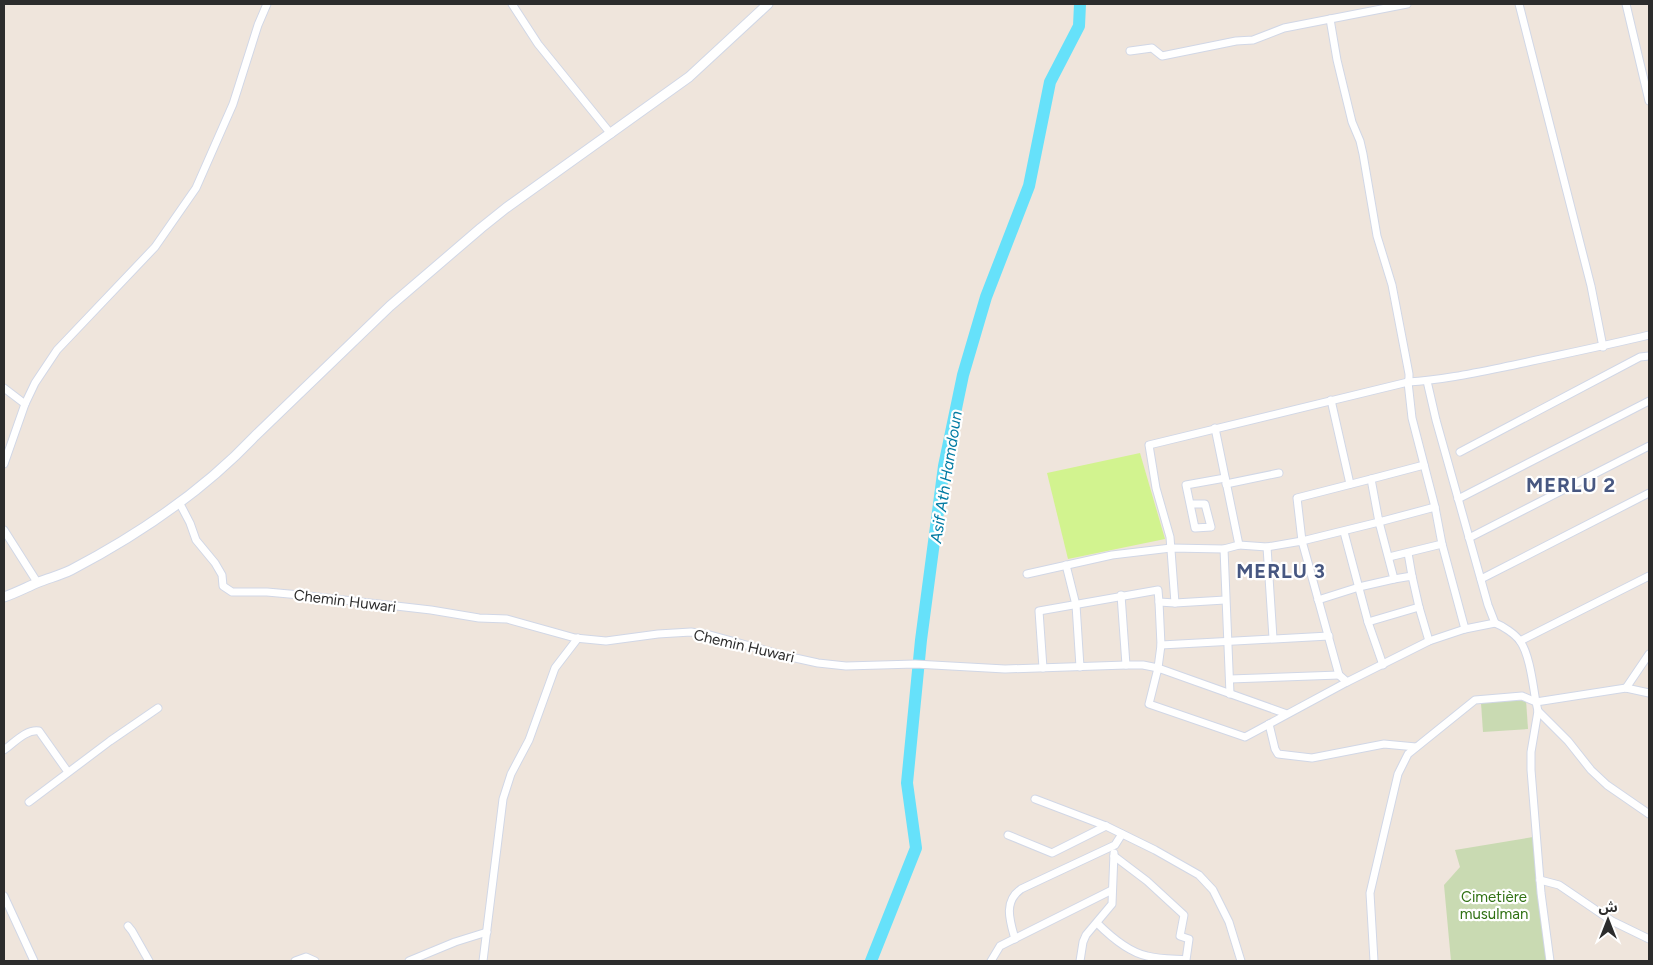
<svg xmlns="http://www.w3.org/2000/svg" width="1653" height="965" font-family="Figtree,'Noto Sans Arabic',sans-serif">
  <rect width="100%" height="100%" fill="#efe5dc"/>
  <g fill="#c9dab2">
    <polygon points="1526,700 1528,729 1483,732 1481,703"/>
    <polygon points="1533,837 1550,961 1451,961 1444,885 1460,867 1455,850"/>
  </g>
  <polygon fill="#d2f38f" points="1140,453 1165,539 1068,559 1047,473"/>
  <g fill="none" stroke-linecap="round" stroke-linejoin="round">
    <polyline stroke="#66e1fa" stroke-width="12" points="871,961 916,848 907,783 921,640 944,466 963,375 986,297 1029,186 1050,82 1079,26 1080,4"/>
    <g stroke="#d1d7e6" stroke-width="9">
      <g id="minor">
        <polyline points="512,4 538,44 611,134"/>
        <polyline points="1519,4 1591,286 1603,347"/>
        <polyline points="1626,4 1649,101"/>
        <polyline points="1330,19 1337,60 1352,122 1360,141 1363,154 1377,236 1392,285 1409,374 1409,378 1408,382 1412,418 1435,507"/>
        <polyline points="1130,51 1152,48 1162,56 1236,41 1253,40 1284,28 1407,4"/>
        <path d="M 1427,381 L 1436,420 L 1488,605 L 1495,623 C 1503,626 1515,634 1520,641 C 1530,655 1533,686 1536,702 L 1626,688 L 1649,693"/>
        <polyline points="4,388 25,404"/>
        <polyline points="1331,400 1350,484"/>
        <polyline points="1215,428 1239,545 1267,547 1302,541 1339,675 1347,682"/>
        <polyline points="1460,452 1640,357 1649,356"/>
        <polyline points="4,464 25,404 35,383 57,350 155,247 196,188 233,104 258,25 267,4"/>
        <polyline points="1424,465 1371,479 1379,522 1435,507 1442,544 1465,629 1495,623"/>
        <polyline points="1226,484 1279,473"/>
        <polyline points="1458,499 1649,401"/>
        <polyline points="179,502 190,523 196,540 215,563 222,575 223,586 232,592 267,592 300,595 431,610 479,618 507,619 575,638 606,641 658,634 691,632 710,635 786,656 818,663 846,666 915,664 1005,669 1126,665 1143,665 1158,668 1161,645 1159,602"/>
        <polyline points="1190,504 1205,504 1211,527 1195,528 1186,485 1225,478"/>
        <polyline points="4,530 37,582"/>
        <polyline points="1344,532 1368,622 1383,665"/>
        <polyline points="1469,538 1649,446"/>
        <polyline points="1267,547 1273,638"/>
        <polyline points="1224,549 1230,694"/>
        <polyline points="1408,553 1412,576"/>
        <polyline points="1389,557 1442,544"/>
        <polyline points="1066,565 1076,605 1080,667"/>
        <polyline points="1027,574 1112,555 1171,548 1224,549 1239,545"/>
        <polyline points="1394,579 1412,576 1419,607 1429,641"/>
        <polyline points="1481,579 1649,493"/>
        <polyline points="1121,595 1126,665"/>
        <path d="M 1225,600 L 1175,603 L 1170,537 L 1156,488 L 1149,445 L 1408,382 C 1443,380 1479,372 1514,365 C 1559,355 1604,346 1649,335"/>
        <polyline points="1318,600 1359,587 1394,579 1379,522 1302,541 1297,498 1371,479"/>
        <polyline points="1368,622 1419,607"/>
        <polyline points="1520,641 1649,576"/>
        <polyline points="1161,645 1329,636"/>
        <polyline points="1043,668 1039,611 1158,590 1159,602 1175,603"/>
        <polyline points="1230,679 1339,675"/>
        <polyline points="1626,688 1649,654"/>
        <polyline points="1538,711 1568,741 1591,770 1607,785 1649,814"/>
        <polyline points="1287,714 1158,668 1149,704 1245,737 1347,682 1429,641 1465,629"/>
        <polyline points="1269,724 1275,749 1278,754 1312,758 1384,744 1416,747"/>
        <path d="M 4,750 C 14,743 26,729 39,731 L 68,772"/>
        <polyline points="1035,799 1106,826 1155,850 1199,875 1213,890 1229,922 1241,961"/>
        <polyline points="29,802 110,741 158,708"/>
        <polyline points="1008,835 1052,853 1106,826"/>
        <polyline points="1540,880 1559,885 1612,921 1649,939"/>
        <polyline points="4,896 34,961"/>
        <path d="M 1097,923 C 1110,936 1128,952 1147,956 C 1159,959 1173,959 1186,960 L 1189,939 L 1180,936 L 1184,915 L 1147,881 L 1114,856"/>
        <polyline points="128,926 132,931 149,961"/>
        <path d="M 1015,939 C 1010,921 1003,902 1021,889 L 1115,845 L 1122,834"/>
        <polyline points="295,961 306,957 315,961"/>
        <polyline points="409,961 455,942 487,932"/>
        <polyline points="483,961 503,799 511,774 529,740 555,668 578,638"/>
        <polyline points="991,961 1000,946 1112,890"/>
        <polyline points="1080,961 1083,942 1086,935 1112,904 1114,853"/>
        <polyline points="1374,961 1370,893 1398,774 1408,754 1475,700 1522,696 1536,702 1538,711 1531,752 1531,770 1541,893 1550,961"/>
      </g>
    </g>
    <g stroke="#d1d7e6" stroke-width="11">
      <path id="tertiary" d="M 4,597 C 16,593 27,587 39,582 C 49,578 61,575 71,570 C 138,535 203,491 255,436 L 390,306 L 481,228 L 506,208 L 689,77 L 768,4"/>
    </g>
    <use href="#minor" stroke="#fff" stroke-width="7"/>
    <use href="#tertiary" stroke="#fff" stroke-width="9"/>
  </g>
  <g text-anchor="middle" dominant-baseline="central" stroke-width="4.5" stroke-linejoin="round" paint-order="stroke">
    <g font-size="15" fill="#2c2c2c" stroke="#fff">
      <text transform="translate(345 601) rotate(7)">Chemin Huwari</text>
      <text transform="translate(744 646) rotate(13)">Chemin Huwari</text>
    </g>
    <g font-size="15" fill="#307113" stroke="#fff">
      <text x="1494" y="897">Cimetière<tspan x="1494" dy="17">musulman</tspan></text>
    </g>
    <g font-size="16" font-style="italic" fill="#017ba3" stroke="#fff">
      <text transform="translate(946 477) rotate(-81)">Asif Ath Hamdoun</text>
    </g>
    <g font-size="20" font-weight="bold" letter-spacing="1" fill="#475781" stroke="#fff">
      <text x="1571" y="485">MERLU 2</text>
      <text x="1281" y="571">MERLU 3</text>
    </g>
  </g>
  <rect width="1653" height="965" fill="none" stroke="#2c2c2c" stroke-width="10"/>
  <g transform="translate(1608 920)" stroke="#ffffff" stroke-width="4" paint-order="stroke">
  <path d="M0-4L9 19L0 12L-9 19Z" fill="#2c2c2c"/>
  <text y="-8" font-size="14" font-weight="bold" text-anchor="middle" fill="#2c2c2c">ش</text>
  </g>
</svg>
